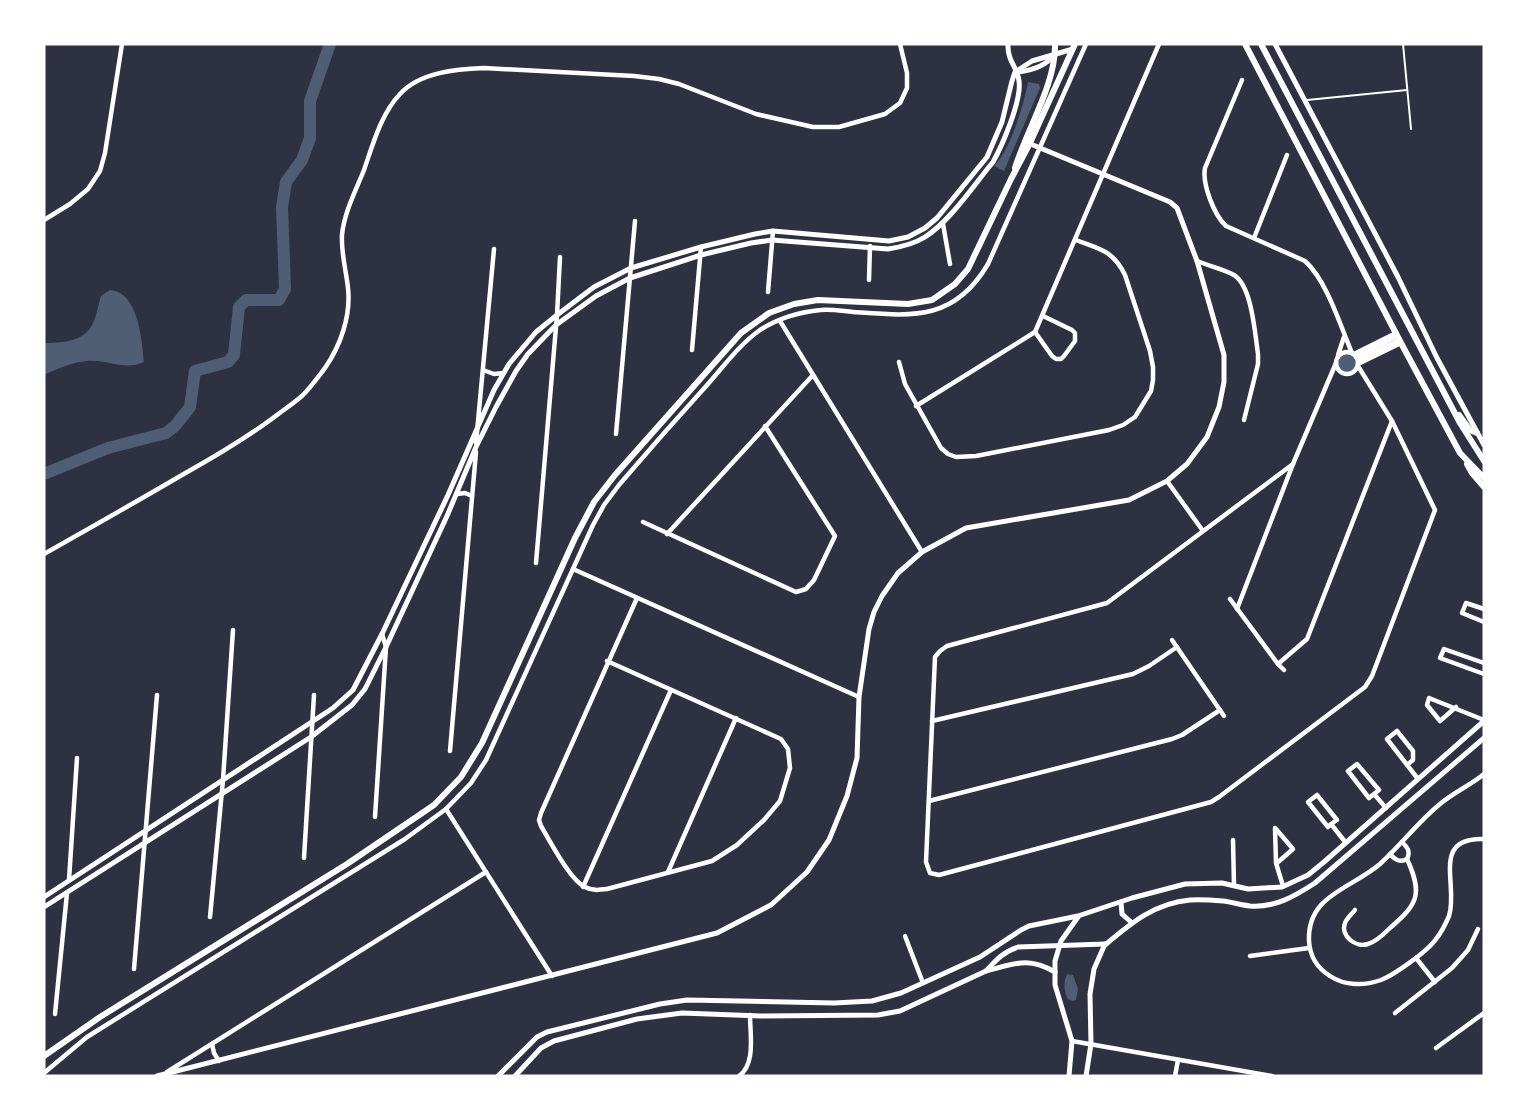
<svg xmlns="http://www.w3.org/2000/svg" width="1528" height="1120" font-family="Cabin,sans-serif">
  <rect width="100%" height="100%" fill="#2d3142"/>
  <g fill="#4f5d75">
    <path d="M 1028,82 L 1039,84 L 1040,88 L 1004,171 L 994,166 C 1010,151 1024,104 1028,82 Z"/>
    <path d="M 110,290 C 138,292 142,339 144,362 C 124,371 107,359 87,361 C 73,362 56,369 44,375 L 44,343 C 61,343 85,342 93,323 C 97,315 98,305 101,296 Z"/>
    <circle cx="1347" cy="363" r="11"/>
    <path d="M 1067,974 L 1073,975 L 1078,989 L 1076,1000 L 1072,1001 L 1068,999 C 1064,992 1063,982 1067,974 Z"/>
  </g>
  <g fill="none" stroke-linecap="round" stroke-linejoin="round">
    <polyline stroke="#4f5d75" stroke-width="12" points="44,474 108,448 166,433 175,426 190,407 195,371 228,362 234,355 239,307 246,300 279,300 285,289 282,207 286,182 302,160 310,138 310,101 330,44"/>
    <g stroke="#fff" stroke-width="2">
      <polyline points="1403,44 1411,129"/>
      <polyline points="1307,100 1407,90"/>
    </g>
    <g stroke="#fff" stroke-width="4.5">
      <path d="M 1242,80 L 1205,168 C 1202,184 1214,215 1226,226 L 1305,261 C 1327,281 1340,325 1352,353"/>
      <polyline points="44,220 70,204 88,189 100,171 105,153 122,44"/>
      <polyline points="943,224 950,264"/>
      <polyline points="1254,238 1287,155"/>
      <path d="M 1197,261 C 1209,266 1223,269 1234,275 C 1252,286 1255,334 1258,354 L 1258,364 L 1244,420"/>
      <polyline points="869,280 870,246"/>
      <polyline points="768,292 773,231"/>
      <polyline points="780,321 922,552"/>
      <polyline points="1035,332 1052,356 1056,359 1061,359 1064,356 1075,341 1075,333 1072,330 1043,316"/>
      <polyline points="692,350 701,247"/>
      <circle cx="1347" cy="363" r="11"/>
      <polyline points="1354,354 1396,333"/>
      <polyline points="1338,355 1344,337"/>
      <polyline points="1356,357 1397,336"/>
      <polyline points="1358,360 1399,340"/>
      <path d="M 899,362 L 905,384 L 941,448 L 948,454 L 956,457 L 976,456 L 1109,430 L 1123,425 L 1135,417 L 1151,391 L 1153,380 L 1153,367 L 1150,351 L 1125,275 C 1113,250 1099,249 1076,240"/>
      <polyline points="1358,364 1401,343"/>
      <polyline points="483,370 494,374 504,373"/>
      <polyline points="916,406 1035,332 1159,44"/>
      <polyline points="616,434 635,221"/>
      <polyline points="476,443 494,249"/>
      <polyline points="1293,464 1107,603 947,646 940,651 935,657 926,862 930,873 939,875 1211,802 1219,797 1365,687 1372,676 1435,510 1392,421 1358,366"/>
      <polyline points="1167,481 1203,531"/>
      <polyline points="457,494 465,493 472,496"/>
      <polyline points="643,522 796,592 806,589 814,580 835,536 765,426"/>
      <polyline points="667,534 813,375"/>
      <path d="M 44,554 C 90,528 136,502 182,475 C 216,456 250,436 281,412 C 288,407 295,402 302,396 C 310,388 318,377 325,368 C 341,345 351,315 348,288 C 346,270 341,253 342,235 C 344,213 356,190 364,170 C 373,144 381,114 400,94 C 420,72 457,69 484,68 L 634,76 L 659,79 L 679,84 L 756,114 L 813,127 L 839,127 L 885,114 L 900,103 L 907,88 L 907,73 L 900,44"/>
      <polyline points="536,563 557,315 560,257"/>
      <polyline points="573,569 859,697"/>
      <polyline points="1230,599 1278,664 1284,670"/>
      <polyline points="1237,609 1293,464 1336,363"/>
      <polyline points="1484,609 1466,603 1462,613 1484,622"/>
      <polyline points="1172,640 1224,716"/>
      <path d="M 607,661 L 781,739 L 788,749 L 790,768 L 780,801 L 764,820 L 737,845 L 712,861 L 607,889 C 599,890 592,891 585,887 C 570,880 550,841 541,826 L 539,820 L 541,813 L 637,598"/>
      <polyline points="1484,663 1444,649 1440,658 1484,674"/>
      <polyline points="1278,664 1307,639 1392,421"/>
      <polyline points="1456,707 1440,721 1427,705 1429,698 1484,720"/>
      <polyline points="932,721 1133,674 1149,666 1177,647"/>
      <polyline points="450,751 476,452"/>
      <polyline points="1407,765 1413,760 1413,751 1397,731 1387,739 1418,779"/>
      <path d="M 1484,774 C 1471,785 1454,792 1440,804 C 1418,822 1401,845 1380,864 C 1351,889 1307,895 1309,941 C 1310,957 1317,968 1330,976 C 1345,986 1364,986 1381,980 C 1394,975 1428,951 1436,939 C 1441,933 1446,923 1449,916 C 1459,886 1430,837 1484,839"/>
      <polyline points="1374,794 1379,790 1357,764 1348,771 1369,798 1374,794 1386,808"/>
      <polyline points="929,801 1172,739 1182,735 1220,710"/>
      <polyline points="446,809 552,976"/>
      <polyline points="375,817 386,647 382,634"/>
      <polyline points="1331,824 1337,820 1317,795 1308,802 1328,827 1331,824 1346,843"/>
      <polyline points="1275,828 1276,863 1283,886"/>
      <polyline points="1276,829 1293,849 1277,863"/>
      <polyline points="1233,840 1234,886"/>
      <path d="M 1390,854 C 1395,860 1400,863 1407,859 C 1411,851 1407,847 1402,842"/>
      <polyline points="304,858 314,695"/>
      <polyline points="668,872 736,718"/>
      <polyline points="69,880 77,758"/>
      <polyline points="583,887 671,690"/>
      <path d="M 1355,910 C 1352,914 1347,918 1345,923 C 1340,936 1356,948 1368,944 C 1376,942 1384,934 1390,928 C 1418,904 1423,894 1407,859"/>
      <polyline points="210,917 223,780 233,630"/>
      <polyline points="905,936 923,983"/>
      <polyline points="1250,956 1309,948"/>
      <polyline points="1416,958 1435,982"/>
      <polyline points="134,969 157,695"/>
      <polyline points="1395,1013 1452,968 1468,950 1478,929"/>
      <polyline points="55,1014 67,893"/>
      <polyline points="1072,1041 1272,1076"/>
      <polyline points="212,1044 214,1053 219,1061"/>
      <polyline points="1436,1048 1484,1013"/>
      <polyline points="167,1072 486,872"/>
      <path d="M 44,1073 L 87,1037 L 405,839 L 446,809 L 471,783 L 486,760 L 593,525 L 604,505 L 619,485 C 648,451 678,417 708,384 C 724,366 740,344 760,330 C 777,319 800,312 821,310 C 831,309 842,311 853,312 C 911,316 954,322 988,264 L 1086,44"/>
      <path d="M 739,1076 C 756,1064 750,1034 750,1015"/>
      <polyline points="1175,1076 1178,1060"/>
    </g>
    <g stroke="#fff" stroke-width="5">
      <polyline points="1275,44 1398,277 1437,358 1484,445"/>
      <path d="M 1018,72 C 1033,70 1046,66 1055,54"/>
      <polyline points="44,897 333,708 353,690 382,634 448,495 494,390 509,364 536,332 557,315 594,287 631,268 701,247 755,234 773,231 889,241 908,237 925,228 937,218 987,157 1002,122 1012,81 1015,72 1032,61 1073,49"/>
      <polyline points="1121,902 1122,914 1131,922"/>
      <path d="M 44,907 L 311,737 L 352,705 L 365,689 L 386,647 L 447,516 L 476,447 L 496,407 L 516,371 L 528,354 L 556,325 L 596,296 L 630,278 L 701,255 L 751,243 L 772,240 L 888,249 C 901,247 914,244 925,237 C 950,221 974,185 993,162 C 1002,146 1022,100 1019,81 C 1018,68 1007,61 1008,44"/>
      <path d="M 1105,945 C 1131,923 1155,903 1190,900 C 1201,899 1212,900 1223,901 C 1232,902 1241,905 1250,906 C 1275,908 1295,896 1315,883 L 1484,738"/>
      <path d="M 986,971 C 1014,964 1028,956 1055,972"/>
      <polyline points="157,1076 717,933 771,905 807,872 829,840 847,796 857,758 859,697 869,629 874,612 882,596 898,573 922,552 966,528 1129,500 1167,481 1187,464 1207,437 1219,407 1224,382 1224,355 1197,261 1177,208 1170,202 1033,145"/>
      <polyline points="498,1076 537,1037 547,1032 660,1004 687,1000 834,1003 872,1001 901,993 980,957 1021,930 1029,926 1078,916 1132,898 1185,884 1222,883 1248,889 1282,887 1308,875 1324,862 1484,721"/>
      <path d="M 515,1076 L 541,1048 L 554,1041 L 637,1019 L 682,1013 L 761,1016 L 878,1015 L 900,1011 L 986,971 C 997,959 1003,952 1018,947 L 1105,944"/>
      <polyline points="1069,1076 1072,1041 1055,985 1055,961 1061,941 1078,917"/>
      <polyline points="1086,1076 1091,1044 1090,994 1094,969 1105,944"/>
    </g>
    <g stroke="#fff" stroke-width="6">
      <polyline points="1245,44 1401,343 1460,453 1484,478"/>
      <polyline points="1261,44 1460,423 1484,461"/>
      <path d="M 1015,168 C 1027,129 1056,84 1055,44"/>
      <polyline points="1459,415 1470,430 1477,433"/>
      <polyline points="1467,464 1472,473 1484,487"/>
      <polyline points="44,1056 100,1017 347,864 434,805 461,777 482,743 575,538 594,502 615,475 741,333 769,313 794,304 818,300 908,304 932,300 955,284 968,269 1011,179 1030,143 1075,44"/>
    </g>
  </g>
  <rect width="1528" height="1120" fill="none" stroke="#ffffff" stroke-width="91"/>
</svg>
